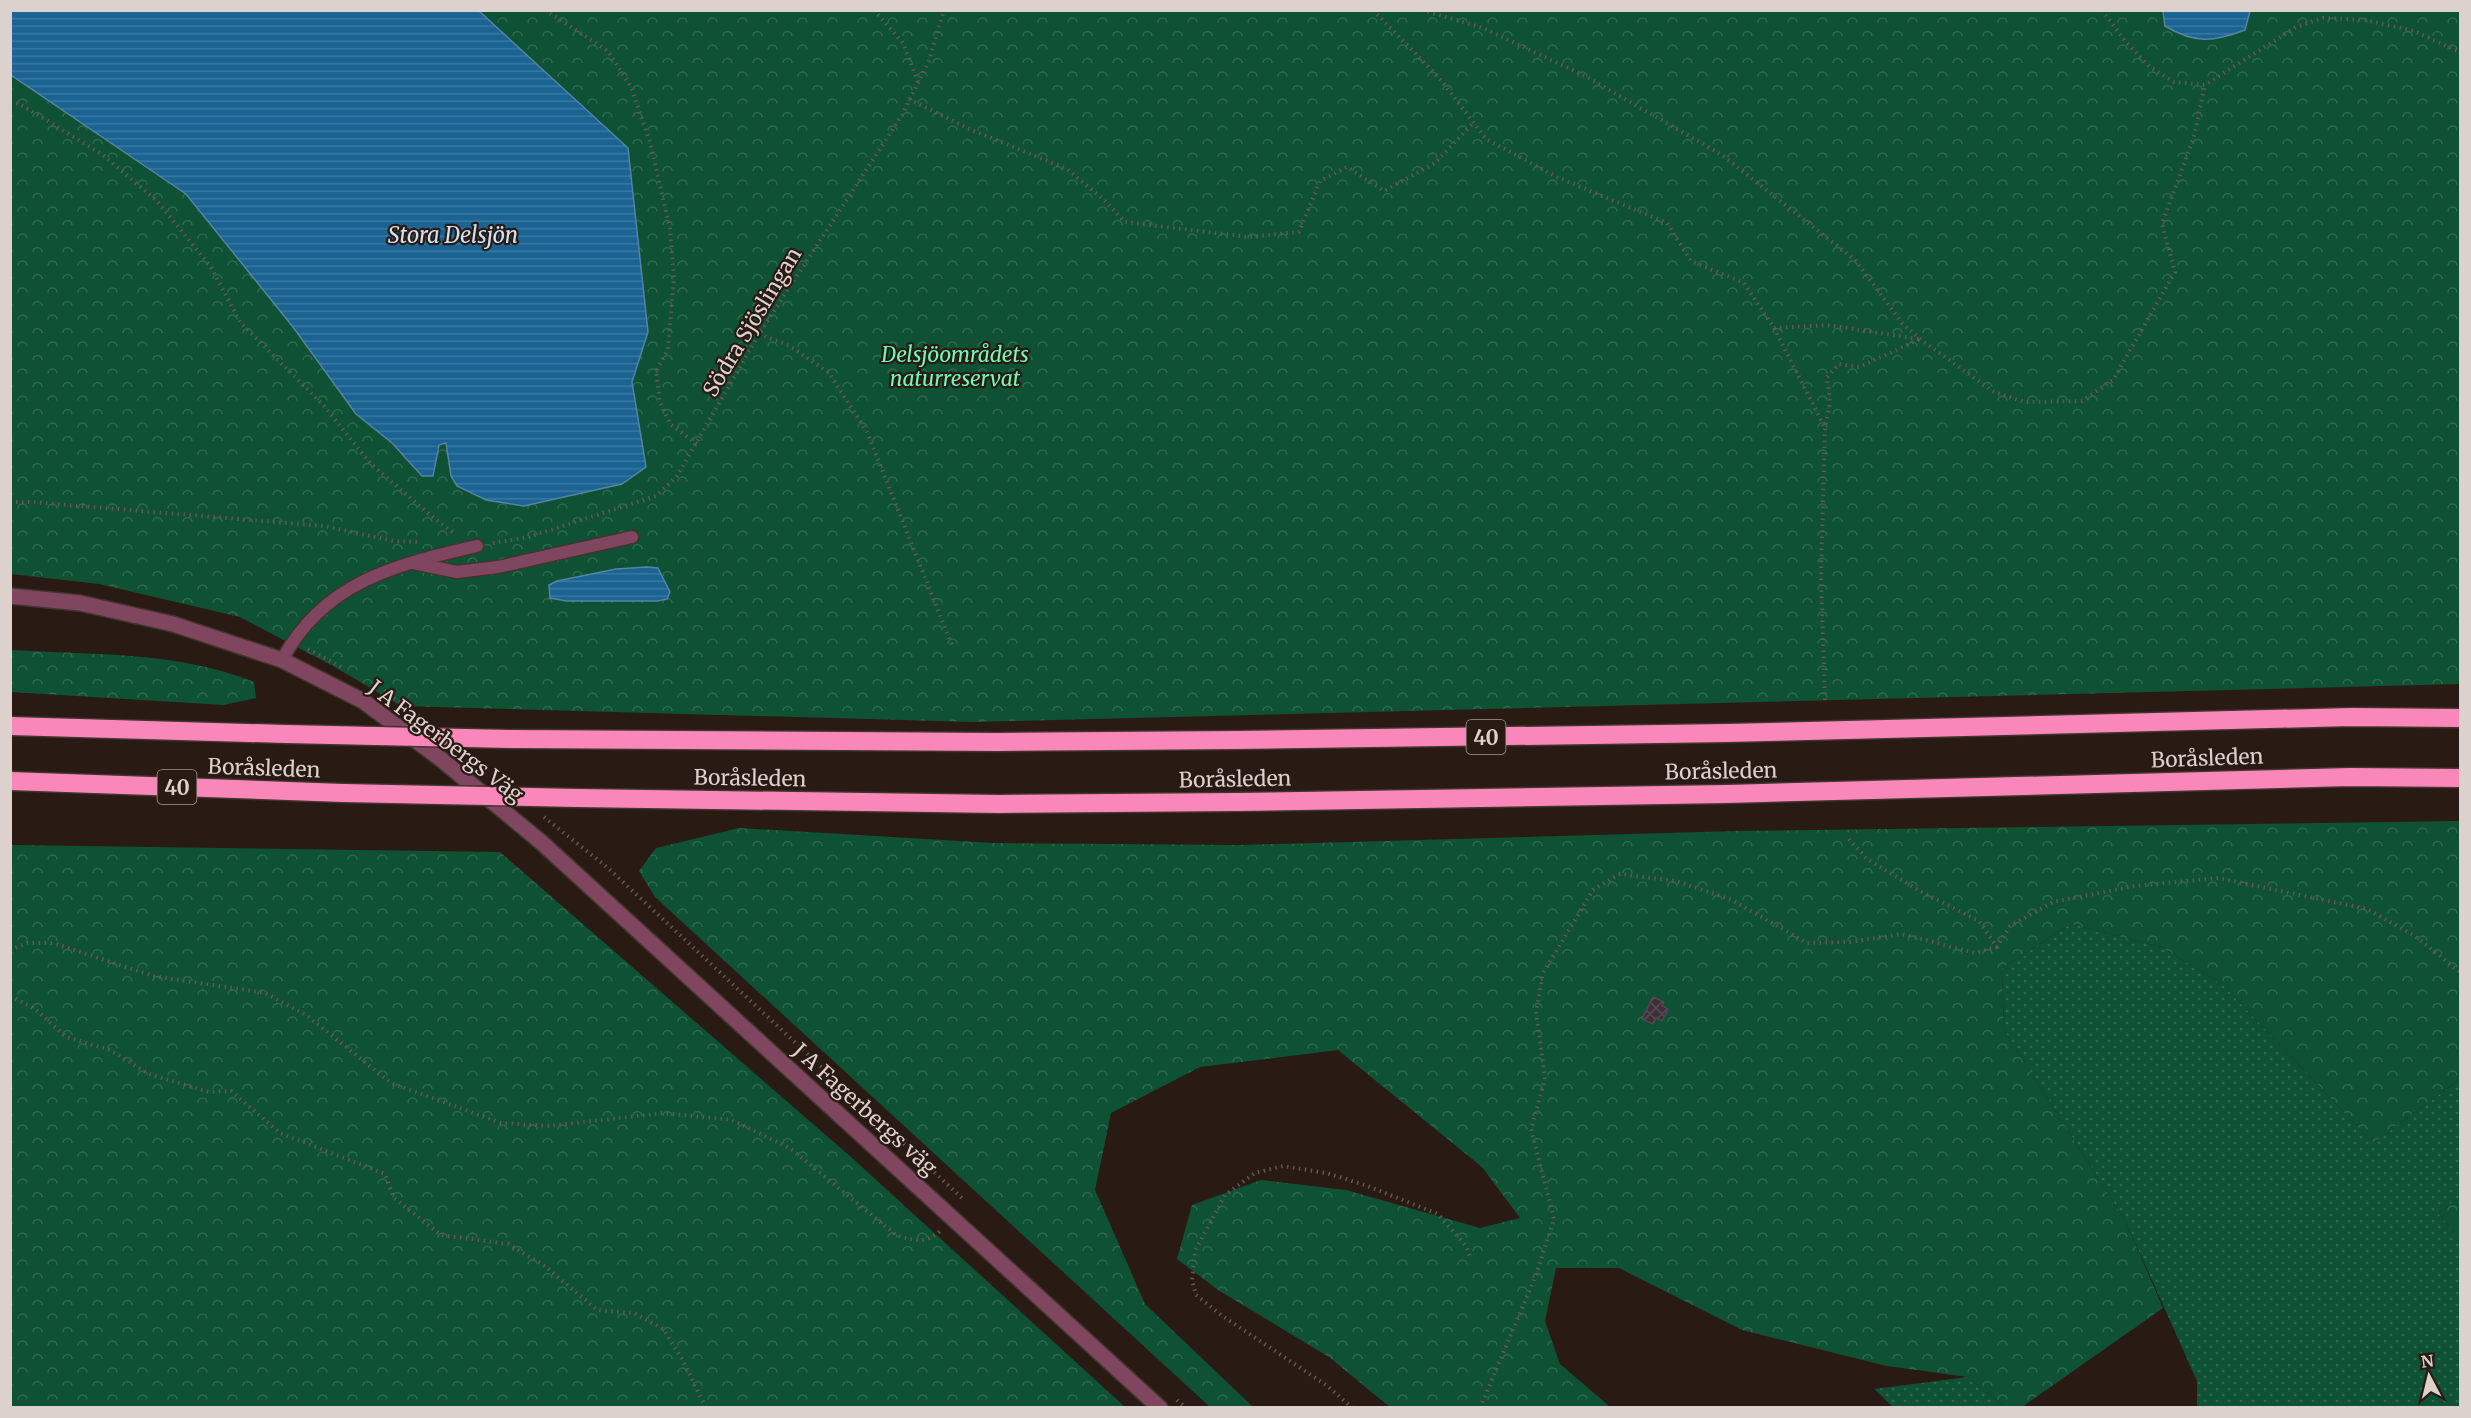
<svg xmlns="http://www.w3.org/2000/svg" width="2471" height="1418" font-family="Merriweather,serif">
  <defs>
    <pattern id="grass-dots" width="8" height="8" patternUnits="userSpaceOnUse" patternTransform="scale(1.5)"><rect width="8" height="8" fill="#0e5134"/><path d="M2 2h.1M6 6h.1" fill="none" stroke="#306950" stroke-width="1.8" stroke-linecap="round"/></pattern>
    <pattern id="forest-crowns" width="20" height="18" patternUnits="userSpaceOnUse" patternTransform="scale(1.5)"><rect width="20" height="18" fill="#0e5134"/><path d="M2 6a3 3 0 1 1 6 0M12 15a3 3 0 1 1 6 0" fill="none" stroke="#306950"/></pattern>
    <pattern id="water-rules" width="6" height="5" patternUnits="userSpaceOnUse" patternTransform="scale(1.5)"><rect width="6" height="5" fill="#1a6392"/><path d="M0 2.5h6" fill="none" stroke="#3b78a0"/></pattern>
    <pattern id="building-cross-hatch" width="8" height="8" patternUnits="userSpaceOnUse" patternTransform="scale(1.5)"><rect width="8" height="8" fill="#3d2e38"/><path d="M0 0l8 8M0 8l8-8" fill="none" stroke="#584b54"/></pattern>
  </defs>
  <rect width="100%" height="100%" fill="#291a14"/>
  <g fill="url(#grass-dots)">
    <polygon points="2071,924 2161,947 2223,985 2373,1143 2460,1079 2460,1197 2438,1213 2460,1238 2460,1407 2197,1407 2197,1381 2125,1220 2004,1030 2002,968"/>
    <polygon points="1968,1377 2005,1407 1893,1407 1874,1389"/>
  </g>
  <g fill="url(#forest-crowns)">
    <polygon points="11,11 2460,11 2460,684 974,722 401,706 333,666 240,617 99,584 11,574"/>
    <path d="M 11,650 C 92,655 177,651 254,682 L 256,698 L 224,705 L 11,692 Z"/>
    <polygon points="2460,821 2460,1079 2373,1143 2223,985 2161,947 2071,924 2002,968 2004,1030 2125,1220 2163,1308 2022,1407 2005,1407 1968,1377 1887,1366 1742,1330 1619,1268 1556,1268 1545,1321 1560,1364 1608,1405 1607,1407 1391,1408 1329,1357 1218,1290 1177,1259 1192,1205 1261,1180 1346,1190 1480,1228 1520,1218 1482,1167 1338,1050 1200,1067 1111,1113 1095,1190 1145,1304 1253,1407 1210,1407 655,897 639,871 656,848 739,828 993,843 1239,845 1737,831"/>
    <polygon points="11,845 500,852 851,1157 1125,1407 11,1407"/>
    <polygon points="2460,1197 2460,1238 2438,1213"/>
  </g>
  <g fill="url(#water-rules)" stroke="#5484a4" stroke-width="1.5">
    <polygon points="10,11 479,11 628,148 648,332 632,382 646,467 622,484 524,506 486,500 457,486 451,476 446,443 439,445 433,476 422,476 392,443 356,414 293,327 186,194 11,75"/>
    <path d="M 2163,11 L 2163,10 L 2250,11 L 2245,30 C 2213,42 2195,44 2165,26 Z"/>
    <polygon points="647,567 658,568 670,592 667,599 657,601 567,601 550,598 549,585 557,581 616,569"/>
  </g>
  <polygon fill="url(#building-cross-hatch)" stroke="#564751" stroke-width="1.5" points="1653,997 1664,1002 1662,1006 1668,1009 1662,1021 1656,1018 1653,1024 1642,1019"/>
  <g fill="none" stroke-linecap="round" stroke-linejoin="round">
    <g stroke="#42342e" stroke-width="15">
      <g id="service">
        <polyline points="413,563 457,572 498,567 632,537"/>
        <path d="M 282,660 C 324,581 396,565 477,546"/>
      </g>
    </g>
    <g stroke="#42342e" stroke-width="18">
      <polyline id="tertiary" points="10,596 80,603 173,624 282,660 363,701 442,760 541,842 1160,1408"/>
    </g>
    <g stroke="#42342e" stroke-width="21">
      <g id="motorway">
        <polyline points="10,726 286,734"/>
        <polyline points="512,739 998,742 1236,740 1727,733 2351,717 2460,718"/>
        <polyline points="10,781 343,793"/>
        <polyline points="578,798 999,804 1237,802 1727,794 2350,777 2460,778"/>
      </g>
    </g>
    <g stroke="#655752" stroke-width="4" stroke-dasharray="1.5 4.5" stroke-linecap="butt">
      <polyline points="545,10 608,51 631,87 650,142 670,229 674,278 668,349 656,371 660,402 670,424 697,444"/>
      <polyline points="874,10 903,43 918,82"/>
      <polyline points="1373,10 1441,80 1486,139 1557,177 1667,223 1691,261 1744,283 1774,328 1825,428"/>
      <polyline points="1422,10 1483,28 1585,76 1722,155 1855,260 1902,323 1920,339 1994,392 2025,402 2082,401 2113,380 2175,272 2162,224 2194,136 2205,85"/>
      <polyline points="2102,10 2125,41 2150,67 2174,82 2205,85 2296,27 2323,18 2365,20 2414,31 2460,52"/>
      <polyline points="909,99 967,128 1067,169 1105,201 1125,222 1248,237 1299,232 1320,181 1347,167 1384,191 1435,163 1473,123"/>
      <polyline points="10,103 20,104 103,155 158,202 211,267 240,322 324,406 371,464 429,514 455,534"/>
      <polyline points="1774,328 1827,325 1919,339"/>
      <polyline points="759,334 790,346 829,373 867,432 953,648"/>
      <polyline points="10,502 31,502 324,526 394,541 417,542"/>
      <polyline points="493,543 529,537 656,496 677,476 759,334 902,115 929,61 944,10"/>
      <polyline points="308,649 341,667"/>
      <polyline points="384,691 419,716"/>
      <polyline points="1825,700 1821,577 1825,428 1830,402 1827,377 1839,364 1859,367 1920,339"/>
      <polyline points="544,817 608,868 964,1200"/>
      <polyline points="1849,839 1867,859 1920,891 1979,921 1997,947 2010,926 2053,902 2135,886 2218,878 2367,909 2415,936 2460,972"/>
      <path d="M 10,950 L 27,943 L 53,943 L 153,976 L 265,993 L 306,1015 L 391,1083 L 501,1123 L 550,1126 L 663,1113 L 732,1120 L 791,1149 L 896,1235 C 914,1241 927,1244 941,1230"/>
      <polyline points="10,996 35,1009 66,1037 110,1050 149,1074 209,1092 231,1091 280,1133 385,1174 394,1198 441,1235 508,1244 545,1266 597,1310 634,1313 663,1329 682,1359 706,1408"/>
      <polyline points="1177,1400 1186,1408"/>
      <polyline points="1353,1408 1326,1385 1221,1315 1196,1295 1192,1280 1195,1251 1225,1195 1255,1173 1283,1166 1326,1173 1365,1185 1438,1214 1466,1246 1470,1257"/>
      <polyline points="1480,1408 1536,1275 1554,1219 1531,1129 1545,1079 1536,1012 1543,973 1593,890 1620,874 1676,881 1732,900 1807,943 1850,942 1902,934 1975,953 1997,947"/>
    </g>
    <use href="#service" stroke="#80465f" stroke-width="12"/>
    <use href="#tertiary" stroke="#80465f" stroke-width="15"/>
    <use href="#motorway" stroke="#fa87b9" stroke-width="18"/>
    <g stroke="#42342e" stroke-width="21" stroke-linecap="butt">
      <g id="motorway-bridge">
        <polyline points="286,734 512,739"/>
        <polyline points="343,793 578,798"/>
      </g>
    </g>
    <use href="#motorway-bridge" stroke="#fa87b9" stroke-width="18"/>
  </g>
  <g text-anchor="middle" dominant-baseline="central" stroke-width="4.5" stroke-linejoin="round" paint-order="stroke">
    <g fill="#291a14" stroke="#a69a96" stroke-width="1.5">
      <rect x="1466.5" y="720" width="39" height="34" rx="4.5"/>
      <rect x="157.5" y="770" width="39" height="34" rx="4.5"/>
    </g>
    <g font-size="20" font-weight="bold" fill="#dcd1cd">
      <text x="1486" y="737">40</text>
      <text x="177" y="787">40</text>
    </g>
    <g font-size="21" fill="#dcd1cd" stroke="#291a14">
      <text transform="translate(752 322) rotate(-59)">Södra Sjöslingan</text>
      <text transform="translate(446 741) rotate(37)">J A Fagerbergs Väg</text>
      <text transform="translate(2207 758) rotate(-2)">Boråsleden</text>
      <text transform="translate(264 768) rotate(2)">Boråsleden</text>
      <text transform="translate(1721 771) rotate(-1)">Boråsleden</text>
      <text transform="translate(750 778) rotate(1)">Boråsleden</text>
      <text transform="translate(1235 779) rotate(-1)">Boråsleden</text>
      <text transform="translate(865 1109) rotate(42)">J A Fagerbergs väg</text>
    </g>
    <g font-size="21" font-style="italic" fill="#6efbb5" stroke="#291a14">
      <text x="955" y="354">Delsjöområdets<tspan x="955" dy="24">naturreservat</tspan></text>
    </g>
    <g font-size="22" font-style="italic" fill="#cee2f3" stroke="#291a14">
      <text x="453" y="235">Stora Delsjön</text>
    </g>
  </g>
  <rect width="2471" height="1418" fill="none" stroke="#dcd1cd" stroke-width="24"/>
  <g transform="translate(2429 1376) rotate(353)" stroke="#291a14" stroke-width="4.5" paint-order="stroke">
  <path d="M0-4.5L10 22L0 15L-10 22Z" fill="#dcd1cd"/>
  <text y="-9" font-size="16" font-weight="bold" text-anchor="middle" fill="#dcd1cd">N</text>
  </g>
</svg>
